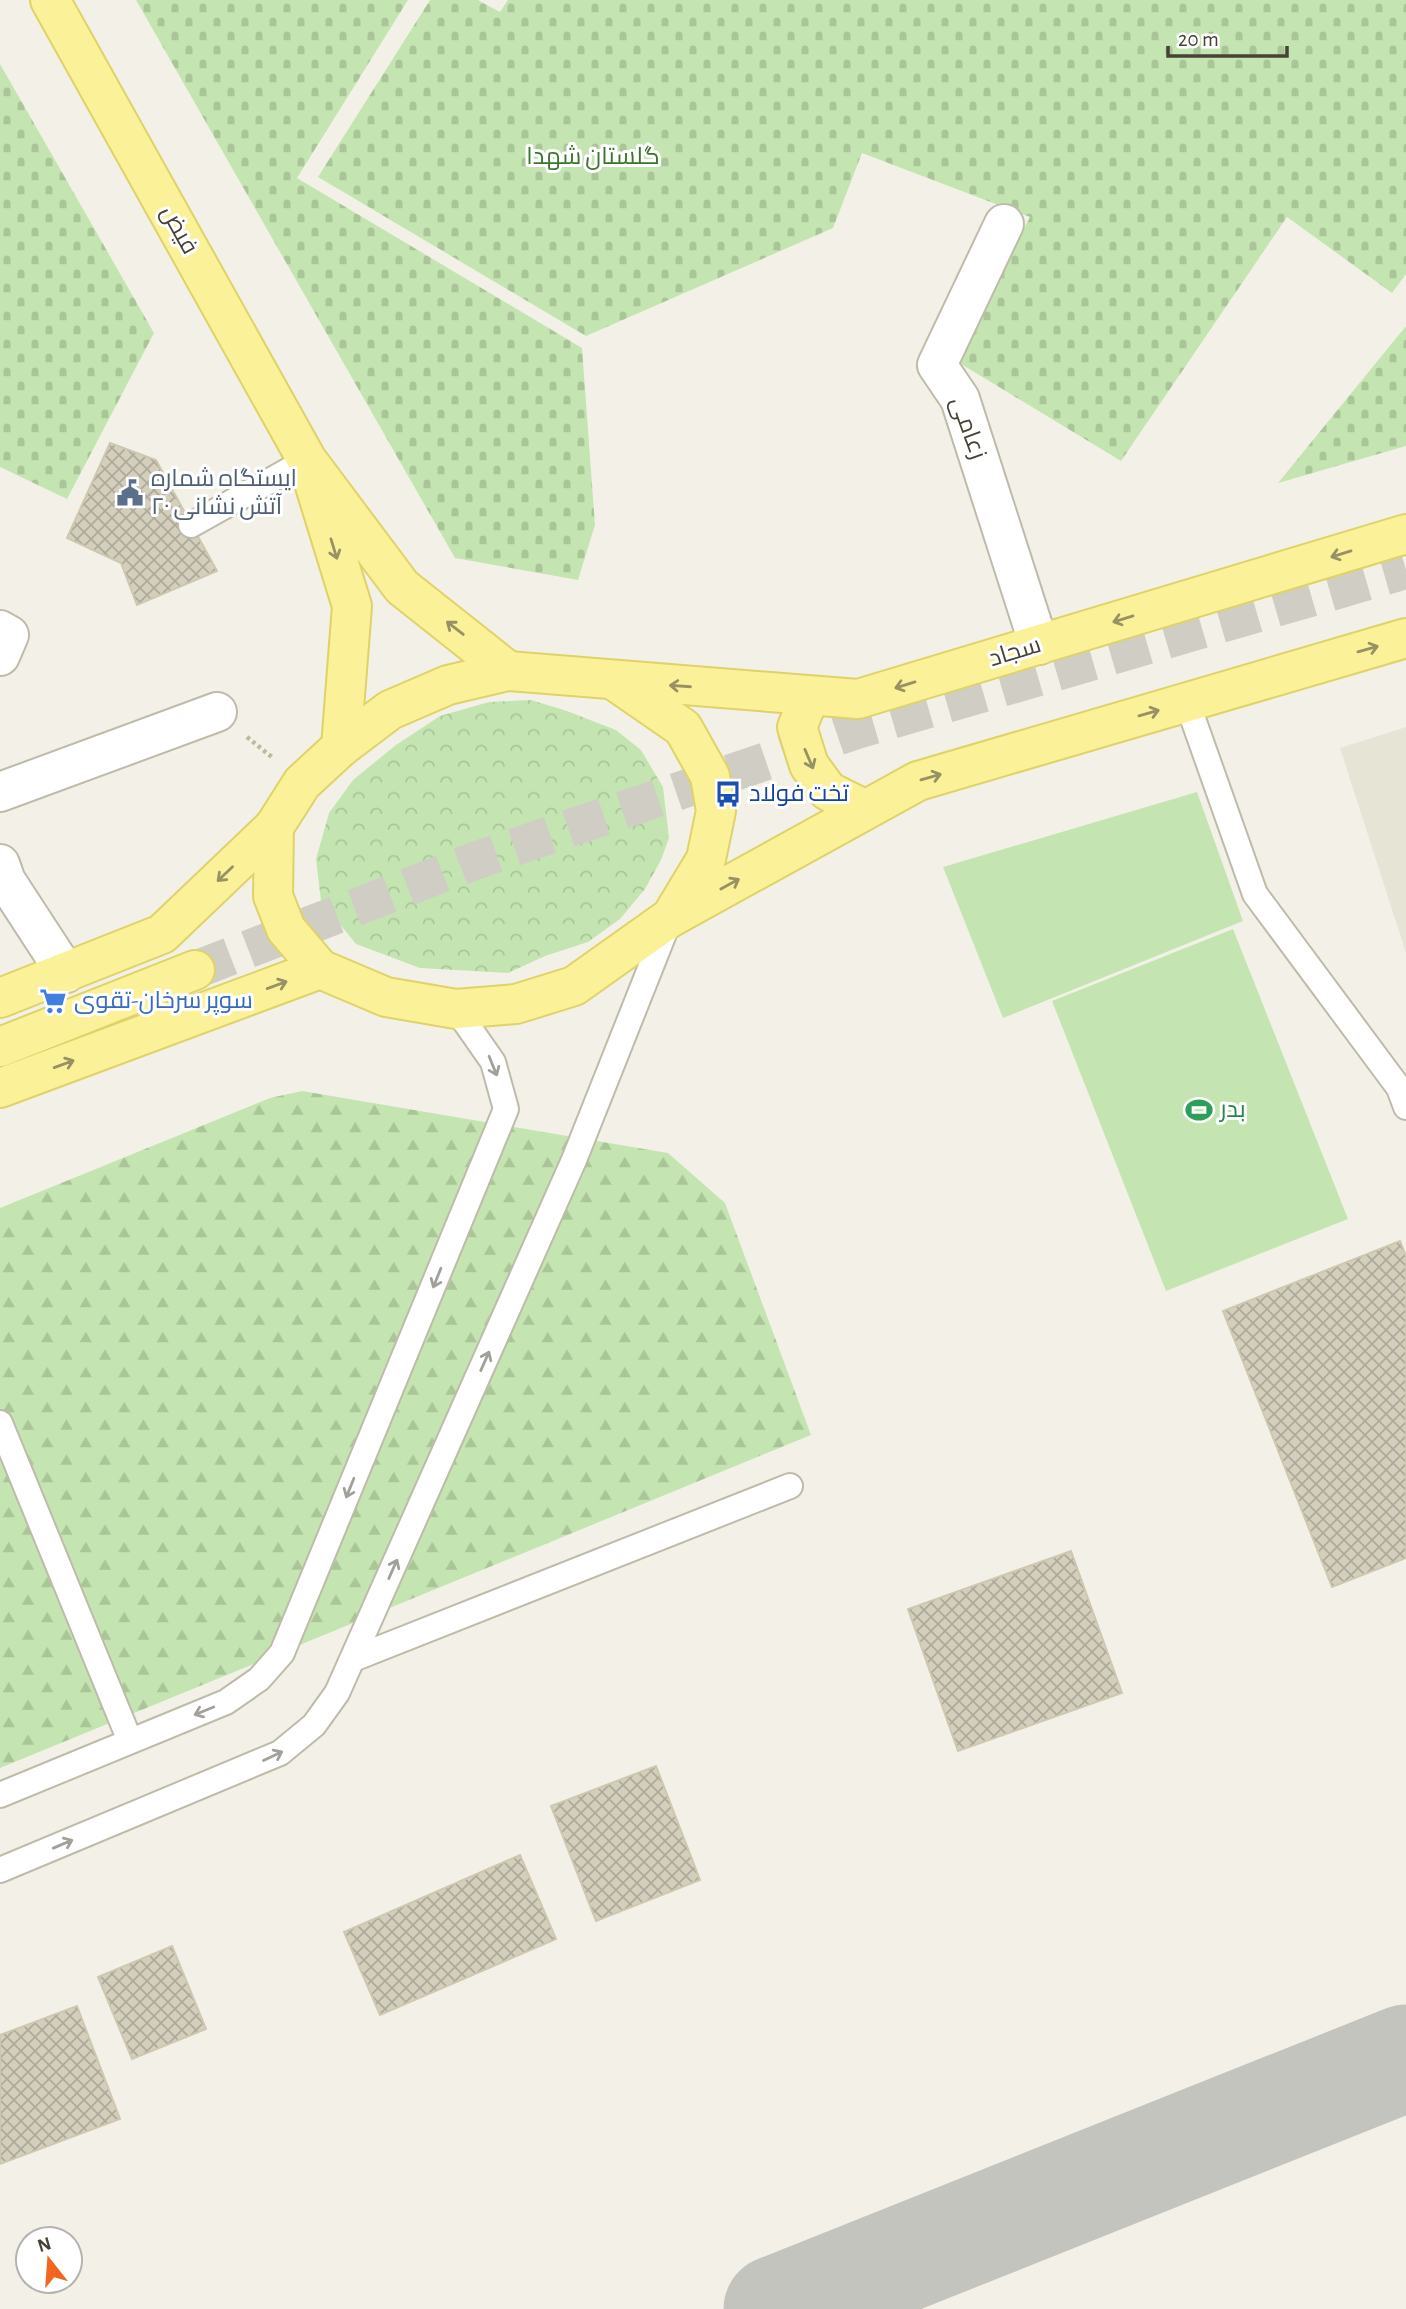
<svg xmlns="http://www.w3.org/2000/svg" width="1406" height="2309" font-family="'Alegreya Sans',Cairo,sans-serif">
  <defs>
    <pattern id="forest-firs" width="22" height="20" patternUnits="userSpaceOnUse" patternTransform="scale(1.75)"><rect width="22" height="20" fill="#c4e5b1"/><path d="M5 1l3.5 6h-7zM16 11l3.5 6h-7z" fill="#aac699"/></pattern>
    <pattern id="cemetery-stones" width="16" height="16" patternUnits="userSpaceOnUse" patternTransform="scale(1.75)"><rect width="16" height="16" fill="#c4e5b1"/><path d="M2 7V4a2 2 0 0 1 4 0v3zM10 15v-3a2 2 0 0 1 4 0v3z" fill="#aac699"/></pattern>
    <pattern id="park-crowns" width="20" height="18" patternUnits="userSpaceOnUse" patternTransform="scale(1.75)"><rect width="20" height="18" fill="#c4e5b1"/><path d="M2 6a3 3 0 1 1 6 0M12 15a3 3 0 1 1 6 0" fill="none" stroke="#aac699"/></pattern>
    <pattern id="building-cross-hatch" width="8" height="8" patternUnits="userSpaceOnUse" patternTransform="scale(1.75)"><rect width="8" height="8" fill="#d4cfbd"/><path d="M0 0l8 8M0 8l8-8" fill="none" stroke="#aeaa9a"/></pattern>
  </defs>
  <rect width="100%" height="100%" fill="#f3f1e7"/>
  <polygon fill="#e6e4d5" points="1406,727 1406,953 1340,748"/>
  <polygon fill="url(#forest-firs)" points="302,1091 668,1153 725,1203 811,1435 0,1768 0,1208 270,1098"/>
  <g fill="url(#cemetery-stones)">
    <polygon points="136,0 408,0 297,178 582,348 595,525 578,580 455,558"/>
    <polygon points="430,0 478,0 500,12 508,0 1406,0 1406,274 1392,293 1287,217 1121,461 956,361 1030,217 862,153 833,228 586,336 318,177"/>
    <polygon points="0,64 154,333 67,499 0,467"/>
    <polygon points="1406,326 1406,446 1278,483"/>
  </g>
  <polygon fill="url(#park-crowns)" points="531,700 567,711 616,730 641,750 663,787 669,838 661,860 645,889 620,919 588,942 545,956 508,973 420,968 356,944 321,901 316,859 329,813 353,780 396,745 440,716 489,702"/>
  <g fill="#c4e5b1">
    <polygon points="1197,792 1243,921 1003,1018 943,867"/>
    <polygon points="1233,929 1348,1219 1166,1291 1052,1001"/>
  </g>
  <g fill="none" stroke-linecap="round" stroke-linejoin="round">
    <polyline stroke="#c4c4be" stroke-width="107" points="777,2309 1406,2058"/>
  </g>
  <g fill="url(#building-cross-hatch)" stroke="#cec8b0" stroke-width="2">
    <polygon points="110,443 156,460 217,571 137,605 121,563 67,538"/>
    <polygon points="1400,1241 1406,1256 1406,1558 1332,1587 1223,1311"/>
    <polygon points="1071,1551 1122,1693 958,1751 908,1609"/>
    <polygon points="656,1766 700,1880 596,1921 551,1806"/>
    <polygon points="520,1855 556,1939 380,2015 344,1932"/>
    <polygon points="172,1946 206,2029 132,2059 98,1977"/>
    <polygon points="77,2006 120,2119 0,2164 0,2035"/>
  </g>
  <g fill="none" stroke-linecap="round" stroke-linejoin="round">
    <polyline stroke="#d0cec4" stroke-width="38" stroke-dasharray="38 19" stroke-linecap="butt" points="195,970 477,860 857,730 1406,570"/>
    <g stroke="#bebbaa" stroke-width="28">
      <g id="service">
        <polyline points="191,525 307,460"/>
        <polyline points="1187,702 1255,894 1399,1088 1406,1107"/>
        <polyline points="0,1423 130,1741"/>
        <polyline points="353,1659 790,1486"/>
        <polyline points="0,1795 226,1702 259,1679 282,1653 506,1109 493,1062 456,1009"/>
        <polyline points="0,1870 280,1753 314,1725 337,1693 574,1160 669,921"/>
      </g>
    </g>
    <g stroke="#bebbaa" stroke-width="42">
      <g id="minor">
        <polyline points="1004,224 937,365 960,399 1039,645"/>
        <polyline points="0,630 9,635 0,656"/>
        <polyline points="0,792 217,712"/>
        <polyline points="0,864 6,881 66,973"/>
      </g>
    </g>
    <g stroke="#dfd269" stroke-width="42">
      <g id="primary">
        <polyline points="50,0 307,460 402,587 508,671"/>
        <polyline points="315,486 352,606 341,747"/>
        <polyline points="615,681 683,728 710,776 716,811 706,859 671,917 574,986 516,1004 456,1009 386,997 320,969 286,929 273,896 274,827 302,783 341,747 390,710 448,685 508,671 858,699 1406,534"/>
        <polyline points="810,696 797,727 809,765 828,791 864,809"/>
        <polyline points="673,916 918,781 1406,638"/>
        <polyline points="0,998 162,934 274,827"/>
        <polyline points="0,1047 195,970"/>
        <polyline points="0,1088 320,969"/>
      </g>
    </g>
    <polyline stroke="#bfb99c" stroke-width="4.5" stroke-dasharray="3.5 3.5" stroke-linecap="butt" points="247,737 273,758"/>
    <use href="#service" stroke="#fff" stroke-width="24"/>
    <use href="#minor" stroke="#fff" stroke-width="38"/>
    <use href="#primary" stroke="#faf199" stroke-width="38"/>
  </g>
  <defs><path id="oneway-shaft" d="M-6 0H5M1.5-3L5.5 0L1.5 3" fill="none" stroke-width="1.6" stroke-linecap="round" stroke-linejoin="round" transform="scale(1.75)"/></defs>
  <g stroke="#979163">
    <use href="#oneway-shaft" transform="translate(334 549) rotate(73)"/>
    <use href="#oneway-shaft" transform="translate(1341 554) rotate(163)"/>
    <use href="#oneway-shaft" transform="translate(1123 619) rotate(163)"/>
    <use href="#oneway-shaft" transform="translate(455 628) rotate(-142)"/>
    <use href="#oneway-shaft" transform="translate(1368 649) rotate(-16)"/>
    <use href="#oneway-shaft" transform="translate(905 685) rotate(163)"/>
    <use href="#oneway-shaft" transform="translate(680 686) rotate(-176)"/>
    <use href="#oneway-shaft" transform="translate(1149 713) rotate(-16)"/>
    <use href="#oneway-shaft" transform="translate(809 759) rotate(67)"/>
    <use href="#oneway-shaft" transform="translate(931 777) rotate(-16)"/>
    <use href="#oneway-shaft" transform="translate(225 874) rotate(136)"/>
    <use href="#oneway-shaft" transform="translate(730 884) rotate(-29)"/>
    <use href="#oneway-shaft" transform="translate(277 985) rotate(-20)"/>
    <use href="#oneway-shaft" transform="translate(64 1064) rotate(-20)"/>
  </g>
  <g stroke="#a2a09a">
    <use href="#oneway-shaft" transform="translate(493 1066) rotate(68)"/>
    <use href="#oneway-shaft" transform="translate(437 1278) rotate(112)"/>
    <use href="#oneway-shaft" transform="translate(485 1361) rotate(-66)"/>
    <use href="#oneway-shaft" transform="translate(350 1488) rotate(112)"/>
    <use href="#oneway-shaft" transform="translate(393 1569) rotate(-66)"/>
    <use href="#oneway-shaft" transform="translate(204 1711) rotate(158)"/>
    <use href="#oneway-shaft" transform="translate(273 1756) rotate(-25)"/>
    <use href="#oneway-shaft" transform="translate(63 1844) rotate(-23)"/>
  </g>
  <defs>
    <g id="civic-bare" transform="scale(2.1)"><path d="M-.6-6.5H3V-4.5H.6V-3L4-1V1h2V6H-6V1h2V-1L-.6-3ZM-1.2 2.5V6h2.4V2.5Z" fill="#5c6f8a" stroke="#fff" stroke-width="2.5" paint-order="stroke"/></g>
    <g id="bus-bare" transform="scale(2.1)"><path d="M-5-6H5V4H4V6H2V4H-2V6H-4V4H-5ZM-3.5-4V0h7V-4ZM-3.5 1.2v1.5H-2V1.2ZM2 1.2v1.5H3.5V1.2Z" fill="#1a4fb4" stroke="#fff" stroke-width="2.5" paint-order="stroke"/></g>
    <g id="supermarket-bare" transform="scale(2.1)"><path d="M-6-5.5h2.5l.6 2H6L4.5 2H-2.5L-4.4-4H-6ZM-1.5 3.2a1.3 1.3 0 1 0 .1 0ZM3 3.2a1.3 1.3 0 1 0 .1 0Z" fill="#3f7fe0" stroke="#fff" stroke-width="2.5" paint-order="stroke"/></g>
    <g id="stadium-bare" transform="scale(2.1)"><path d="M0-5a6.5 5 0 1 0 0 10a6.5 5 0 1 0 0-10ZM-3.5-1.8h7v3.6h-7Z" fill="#2e9e5b" stroke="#fff" stroke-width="2.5" paint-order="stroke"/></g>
  </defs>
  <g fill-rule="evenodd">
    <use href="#civic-bare" x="130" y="493"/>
    <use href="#bus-bare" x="728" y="794"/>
    <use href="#supermarket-bare" x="53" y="1001"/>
    <use href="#stadium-bare" x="1199" y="1110"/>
  </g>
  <g text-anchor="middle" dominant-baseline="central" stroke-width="6" stroke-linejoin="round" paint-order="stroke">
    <g font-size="24" fill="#3a752c" stroke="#fff">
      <text x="593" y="157">گلستان شهدا</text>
    </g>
    <g font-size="24" fill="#464236" stroke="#fff">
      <text transform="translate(179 230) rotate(61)">فیض</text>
      <text transform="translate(968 428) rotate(70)">زعامی</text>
      <text transform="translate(1015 652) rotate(-17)">سجاد</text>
    </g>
    <g font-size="24" fill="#4e5e75" stroke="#fff" text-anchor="start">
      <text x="151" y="479">ایستگاه شماره<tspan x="151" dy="28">۲۰ آتش نشانی</tspan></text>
    </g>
    <g font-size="24" fill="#164399" stroke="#fff" text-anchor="start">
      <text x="749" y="794">تخت فولاد</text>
    </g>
    <g font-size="24" fill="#366cbe" stroke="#fff" text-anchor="start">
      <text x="74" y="1001">سوپر سرخان-تقوی</text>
    </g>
    <g font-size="24" fill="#27864d" stroke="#fff" text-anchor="start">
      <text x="1220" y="1110">بدر</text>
    </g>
  </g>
  <g transform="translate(49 2260) rotate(343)"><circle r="33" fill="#ffffff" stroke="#b5b3af" stroke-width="2"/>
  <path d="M0-5L12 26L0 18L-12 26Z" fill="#f16720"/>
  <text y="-10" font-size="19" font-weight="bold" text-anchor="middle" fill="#464236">N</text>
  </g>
  <path d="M1168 46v10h119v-10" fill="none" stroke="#464236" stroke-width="3.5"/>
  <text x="1178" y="46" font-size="21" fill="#464236" stroke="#ffffff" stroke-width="5" paint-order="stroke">20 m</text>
</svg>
